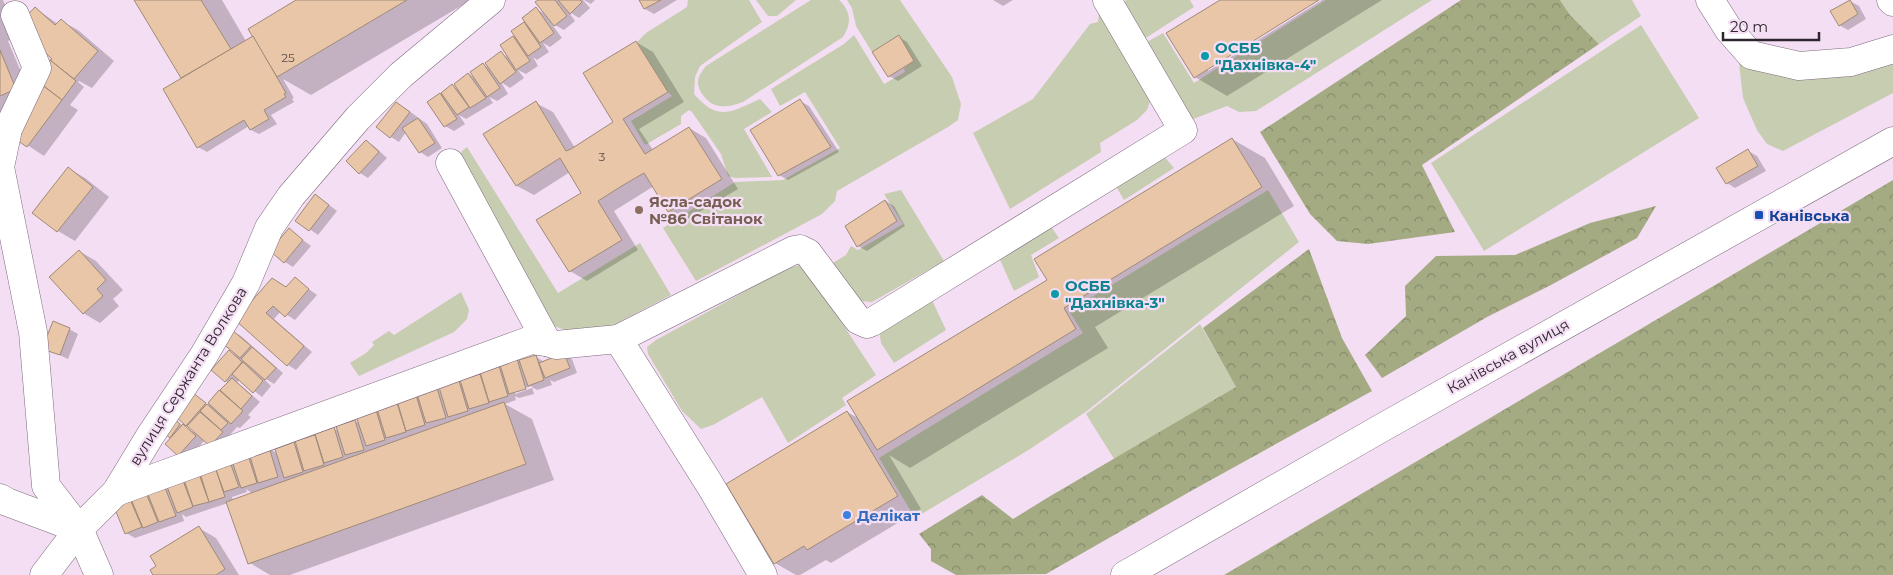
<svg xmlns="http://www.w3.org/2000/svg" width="1893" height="575" font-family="Montserrat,sans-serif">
  <defs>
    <pattern id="forest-crowns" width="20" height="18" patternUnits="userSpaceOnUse" patternTransform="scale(1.25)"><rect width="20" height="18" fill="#a4ab83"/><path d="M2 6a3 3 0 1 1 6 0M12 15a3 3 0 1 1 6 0" fill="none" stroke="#868b6c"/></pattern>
  </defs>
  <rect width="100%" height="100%" fill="#f4def3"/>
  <g fill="#c7cdb1">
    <path d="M 688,0 L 749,0 L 762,22 L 700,66 L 695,77 L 694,94 C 718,122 731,112 760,99 L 772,112 L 744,129 L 772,177 L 735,178 L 728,176 L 721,154 L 692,112 L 689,110 L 681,116 L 681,124 L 645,145 L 631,121 L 672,96 L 668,92 L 637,42 L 646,33 L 687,7 Z"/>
    <polygon points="756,0 796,0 777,16 768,16"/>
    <path d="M 811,0 L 839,0 C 851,11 852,23 843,37 L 743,102 C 735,105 724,108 715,105 C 708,103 699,92 698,84 C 697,78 702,71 706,66 Z"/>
    <polygon points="847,0 900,0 952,77 961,104 958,120 948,127 837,191 835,201 822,214 696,281 663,228 735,182 783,180 840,148 805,92 780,106 771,89 844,44 854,35 884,84 905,72 904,68 914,61 899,36 872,52 856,26 852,8"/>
    <polygon points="1126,0 1190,0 1194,7 1141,41 1124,5"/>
    <polygon points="1326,0 1432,0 1256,111 1239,112 1227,106 1188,121 1138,47 1163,33 1194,83"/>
    <polygon points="1560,0 1632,0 1641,16 1599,44 1570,15"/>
    <polygon points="1099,12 1153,92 1147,110 1137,120 1100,143 1101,152 1010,209 973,133 1033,99 1090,24 1098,22"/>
    <polygon points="1641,25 1699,118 1484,251 1431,163"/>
    <polygon points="1739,63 1763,71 1893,63 1893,93 1783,151 1767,144 1757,130 1743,98"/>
    <polygon points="467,147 558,293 640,243 671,295 600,332 574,333 554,326 549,322 460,156 462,151"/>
    <polygon points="1163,155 1174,168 1124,200 1117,188 1118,181"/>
    <polygon points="901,190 944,261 872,302 859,301 828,266 846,255 851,246 858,250 903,224 884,194"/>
    <polygon points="1268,190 1299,242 1087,411 1030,449 915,518 879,458 1083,333 1069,311"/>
    <polygon points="1044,225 1052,228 1059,238 1031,255 1039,277 1014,291 1000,260 1001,253"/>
    <polygon points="800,265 810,274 876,375 842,398 846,405 788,443 762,397 713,425 701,429 682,411 648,354 647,347 656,340 788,268"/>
    <polygon points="461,292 469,310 467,319 454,332 359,376 350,363 366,353 374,345 372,342 389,331 394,335"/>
    <polygon points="931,298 946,330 894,363 881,343 879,329"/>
    <polygon points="1200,324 1238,390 1116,462 1086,414"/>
  </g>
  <g fill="url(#forest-crowns)">
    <polygon points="1461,0 1560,0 1570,15 1599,44 1422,165 1455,232 1368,244 1337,241 1310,214 1260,132"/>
    <polygon points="1893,180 1893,575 1224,575"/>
    <polygon points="1656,206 1637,238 1551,285 1487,317 1382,378 1365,355 1406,316 1405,286 1436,256 1515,255 1590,223"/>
    <polygon points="1309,249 1342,338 1372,391 1191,491 1046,574 956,575 931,561 931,549 919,534 982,495 1013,519 1047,498 1236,387 1203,328"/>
  </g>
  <g fill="#0003" fill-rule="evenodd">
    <polygon points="0,0 3,0 18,37 8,41 32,98 0,121"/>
    <polygon points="136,0 222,0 246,41 298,0 471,0 311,95 283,79 294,98 292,99 294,102 271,115 277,124 259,134 251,130 249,126 207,152 198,147 184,78"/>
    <polygon points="540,0 583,0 590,8 579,18 568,11 575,21 564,30 551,23 562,38 550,47 543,43 549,52 537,60 533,57 538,66 526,74 518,70 524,78 510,88 501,82 508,94 497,101 489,97 493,103 466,119 459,115 465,124 454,131 445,126 429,102 453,86 459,90 469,74 476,79 483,65 491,69 501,53 509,58 501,45 515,36 524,24 530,27 536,9 547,15"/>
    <polygon points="584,0 595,0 591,4"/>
    <polygon points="640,0 677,0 654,14 645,9"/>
    <polygon points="993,0 1013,0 1003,6"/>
    <polygon points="1222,0 1317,0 1208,68 1208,71 1322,0 1382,0 1227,96 1195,77"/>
    <polygon points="1850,1 1859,6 1866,19 1848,30 1839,25"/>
    <polygon points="35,8 58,24 61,21 78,30 114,61 92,88 79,81 78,82 84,87 70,105 78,110 44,156 15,137 56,63"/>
    <polygon points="899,37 907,42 922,66 898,81 889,76"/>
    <polygon points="636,42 653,52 684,102 639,129 653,150 689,128 706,138 738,189 686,220 669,211 654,186 614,211 638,250 587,281 570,271 583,193 570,172 534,195 517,186 536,103 553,112 575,148 615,123"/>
    <polygon points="800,101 809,106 839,152 788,180 779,175"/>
    <polygon points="405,108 427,124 442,148 428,157 420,152 406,132 399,142 391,137"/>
    <polygon points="1232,139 1265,158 1294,206 1095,327 1108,348 910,468 889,455 921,509 831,563 826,560 800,575 796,575 775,563 847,412 860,419 1049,280"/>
    <polygon points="366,141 374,146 387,158 368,178 360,173"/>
    <polygon points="1748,151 1757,156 1766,171 1735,188 1727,183"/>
    <polygon points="68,168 85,178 109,197 75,241 58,231 34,212"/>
    <polygon points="324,201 337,211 318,235 297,220"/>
    <polygon points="886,201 894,206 905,226 867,251 858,246"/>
    <polygon points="289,230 311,246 293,267 285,262"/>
    <polygon points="79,251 96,261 123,290 113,299 119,306 100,323 83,313"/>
    <polygon points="295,279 317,295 295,320 281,311 274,319 312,352 296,370 288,365 237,320 287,288"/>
    <polygon points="69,329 78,334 68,359 44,348"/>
    <polygon points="232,331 241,336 283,373 274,384 261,376 271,386 262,397 240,380 237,382 260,402 248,415 251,417 240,428 237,427 229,436 231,438 220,450 205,440 187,460 179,455 173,438 170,437 174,420 193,432 194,431 175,415 193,394 208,405 229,383 225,381 229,352 239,356"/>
    <path d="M 564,354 L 572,359 L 577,373 L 554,382 L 550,380 L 552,385 L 537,390 L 532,387 L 534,394 L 519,398 L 515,396 L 516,400 L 505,404 L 532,419 L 554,480 L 290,575 L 270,575 L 250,563 L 228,503 L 186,517 L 182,514 L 184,521 L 135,538 L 126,533 L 115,505 L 164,487 L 170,490 L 168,484 L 230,464 L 235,466 L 247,457 L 253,460 L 269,448 L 278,454 L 294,444 L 298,446 L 297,441 L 334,429 L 339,431 L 355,421 L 360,424 L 376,411 L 380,414 L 379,409 L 416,396 L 420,399 L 437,389 L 442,392 L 458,382 L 463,385 L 462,380 L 499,367 L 503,370 L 517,360 L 535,356 L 544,362 ZM 532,386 L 532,388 L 515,394 L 515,391 ZM 246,489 L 253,494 L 233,501 L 232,497 L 247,492 Z"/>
    <polygon points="199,528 216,538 239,575 154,575 157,566"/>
  </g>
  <g fill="#e9c6a8" stroke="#9f8a78">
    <polygon points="134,0 201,0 231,49 181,78"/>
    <polygon points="296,0 407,0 277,77 248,29"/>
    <polygon points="538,0 555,0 567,16 554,26 535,2"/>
    <polygon points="558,0 580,0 582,2 570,14"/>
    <polygon points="639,0 661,0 644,9"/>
    <polygon points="1220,0 1319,0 1194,78 1166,33"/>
    <polygon points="1850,0 1858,14 1839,26 1830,11"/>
    <polygon points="35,7 55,25 61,19 98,51 74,79 50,60 52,59 28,37 24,19"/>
    <polygon points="536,7 554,33 540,43 522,18"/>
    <polygon points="524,22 541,47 528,56 511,31"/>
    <polygon points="899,35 914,61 888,77 872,52"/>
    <polygon points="253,36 286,93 284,94 286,97 264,110 269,119 250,130 244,120 197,148 163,89"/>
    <polygon points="513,36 530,61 516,70 500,45"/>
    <polygon points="636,41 668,92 623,119 645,154 689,127 722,179 668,212 644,173 620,187 598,201 622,240 569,272 536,220 581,193 560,158 516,186 483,134 536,101 566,151 571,149 613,122 583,73"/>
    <polygon points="0,50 16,89 0,96"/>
    <polygon points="501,51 516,72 500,84 485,63"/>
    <polygon points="50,60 76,81 62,100 36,80"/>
    <polygon points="483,63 500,88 487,97 470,72"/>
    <polygon points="468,73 486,98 470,108 454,84"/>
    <polygon points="452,84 469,107 457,115 441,93"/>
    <polygon points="42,85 62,100 27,147 14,138"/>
    <polygon points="440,93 457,119 444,127 427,102"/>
    <polygon points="800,99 831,147 778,176 750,130"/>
    <polygon points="396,102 410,112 390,138 376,127"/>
    <polygon points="418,118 435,143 419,153 402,128"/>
    <polygon points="1232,138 1262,187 1064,308 1076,329 877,450 847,401 1047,280 1034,259"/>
    <polygon points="366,140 379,152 359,174 346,161"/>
    <polygon points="1748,149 1758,166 1726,184 1716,168"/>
    <polygon points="68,167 93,187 57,232 32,213"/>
    <polygon points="315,194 329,205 309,231 295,221"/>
    <polygon points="885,200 897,221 857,247 845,226"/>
    <polygon points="289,228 303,240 284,263 270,251"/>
    <polygon points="79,250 106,280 97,289 103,296 83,314 49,277"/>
    <polygon points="295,277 309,289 285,317 273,306 266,313 304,346 287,366 235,320 272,278 286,287"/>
    <polygon points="53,321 70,328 60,355 42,349"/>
    <polygon points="232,330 251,346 240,358 221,342"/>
    <polygon points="252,347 276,368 265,380 241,359"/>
    <polygon points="229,350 242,362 225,382 211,370"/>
    <polygon points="564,353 570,368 545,378 539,363"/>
    <polygon points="536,355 544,380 528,386 519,360"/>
    <polygon points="517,359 526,389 509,394 500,365"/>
    <polygon points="243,362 263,381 253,393 232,374"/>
    <polygon points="499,366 508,396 489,402 480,372"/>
    <polygon points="480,374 489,403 469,409 460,380"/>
    <polygon points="232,378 252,396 241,409 220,390"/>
    <polygon points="459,381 468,411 448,417 439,387"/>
    <polygon points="437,388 446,418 426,423 417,394"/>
    <polygon points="219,390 243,411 231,424 208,403"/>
    <polygon points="193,393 206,403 186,426 174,415"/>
    <polygon points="416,395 425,425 406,431 397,401"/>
    <polygon points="504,402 526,464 248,564 226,502"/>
    <polygon points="397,403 406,432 386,438 377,409"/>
    <polygon points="207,404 228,423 221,430 200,411"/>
    <polygon points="376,410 385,440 366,446 356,416"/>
    <polygon points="847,411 898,496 807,550 804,546 774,564 726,484"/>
    <polygon points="200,412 223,432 210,446 187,426"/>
    <polygon points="173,418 180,424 170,438 162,431"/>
    <polygon points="355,420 364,450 345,455 336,426"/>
    <polygon points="183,424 196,436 178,456 165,444"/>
    <polygon points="334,427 343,457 324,463 315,434"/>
    <polygon points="315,435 324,465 304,471 295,441"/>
    <polygon points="294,442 303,472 284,478 275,449"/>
    <polygon points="269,447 278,477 258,483 249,453"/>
    <polygon points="248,455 257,483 241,488 232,461"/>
    <polygon points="230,462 239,487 224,492 215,467"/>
    <polygon points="215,467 225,497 209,502 200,473"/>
    <polygon points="199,474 209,502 193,506 184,480"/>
    <polygon points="182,478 193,507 177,513 166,484"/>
    <polygon points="164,485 176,516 159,522 147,492"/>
    <polygon points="146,493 158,522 143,528 131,499"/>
    <polygon points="129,497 142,527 125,534 113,504"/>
    <polygon points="199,526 225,569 216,575 153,575 150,570 156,566 150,556"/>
  </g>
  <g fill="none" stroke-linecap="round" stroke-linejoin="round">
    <g stroke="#7c697b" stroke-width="29">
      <g id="minor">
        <polyline points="1710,0 1729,30 1751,55 1799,66 1851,62 1893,49"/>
        <polyline points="1891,0 1893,2"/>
        <polyline points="15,15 37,68 8,129 0,167 33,332 46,486 79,529"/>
        <polyline points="450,163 547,342"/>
        <polyline points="618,339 710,485 763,575"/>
        <polyline points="116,492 531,340 547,342 556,345 618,339 794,250 800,249 808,253 858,320 867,324 872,322 1183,130 1107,0"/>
        <polyline points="0,498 7,502 79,529 99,575"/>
        <polyline points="44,575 79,529 116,492 150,436 204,355 246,283 269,228 291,196 358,118 401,75 491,0"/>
      </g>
    </g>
    <g stroke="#7c697b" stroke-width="29">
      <polyline id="major" points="1125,575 1385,426 1893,141"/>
    </g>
    <use href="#minor" stroke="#fff" stroke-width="28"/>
    <use href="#major" stroke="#fff" stroke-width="28"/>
  </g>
  <g fill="#0f9aa8" stroke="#f4def3" stroke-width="2">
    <circle cx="1205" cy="56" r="5"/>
    <circle cx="1055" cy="294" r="5"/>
  </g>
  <circle fill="#8d6e63" stroke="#f4def3" stroke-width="2" cx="639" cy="210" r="5"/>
  <rect fill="#1a4fb4" stroke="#f4def3" stroke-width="2" x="1754" y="210" width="10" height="10" rx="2.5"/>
  <circle fill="#3f7fe0" stroke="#f4def3" stroke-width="2" cx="847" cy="515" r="5"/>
  <g text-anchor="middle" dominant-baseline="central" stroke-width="4.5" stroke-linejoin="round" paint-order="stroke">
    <g font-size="12" fill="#5d4e4c">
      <text x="288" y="57">25</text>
      <text x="602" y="156">3</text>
    </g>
    <g font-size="15" font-weight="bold" fill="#0d838f" stroke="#f4def3" text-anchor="start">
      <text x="1215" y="47">ОСББ<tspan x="1215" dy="17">"Дахнівка-4"</tspan></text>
      <text x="1065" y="285">ОСББ<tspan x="1065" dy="17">"Дахнівка-3"</tspan></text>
    </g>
    <g font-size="15" font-weight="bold" fill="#785e54" stroke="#f4def3" text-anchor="start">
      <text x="649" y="201">Ясла-садок<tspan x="649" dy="17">№86 Світанок</tspan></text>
    </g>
    <g font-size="15" font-weight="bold" fill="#164399" stroke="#f4def3" text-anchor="start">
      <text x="1769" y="215">Канівська</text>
    </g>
    <g font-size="15" fill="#2e262e" stroke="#f4def3">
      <text transform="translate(1508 356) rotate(-29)">Канівська вулиця</text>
      <text transform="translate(188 376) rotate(-58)">вулиця Сержанта Волкова</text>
    </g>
    <g font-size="15" font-weight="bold" fill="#366cbe" stroke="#f4def3" text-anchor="start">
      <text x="857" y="515">Делікат</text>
    </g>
  </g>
  <path d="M1723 32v8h96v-8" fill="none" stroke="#2e262e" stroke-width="2.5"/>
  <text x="1730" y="32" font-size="15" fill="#2e262e" stroke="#f4def3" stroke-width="4" paint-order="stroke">20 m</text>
</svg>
